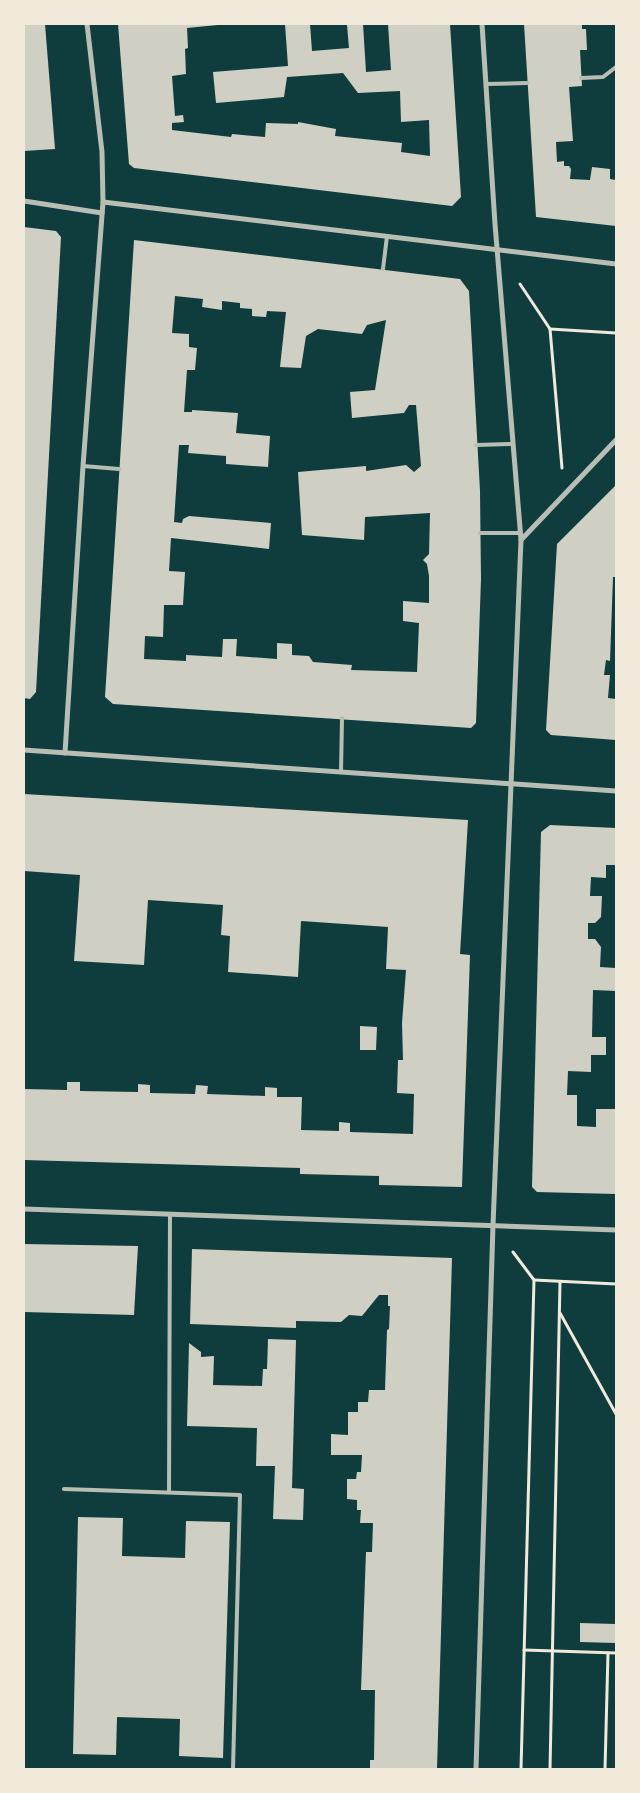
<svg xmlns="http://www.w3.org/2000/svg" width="640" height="1793" font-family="Montserrat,sans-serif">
  <rect width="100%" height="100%" fill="#0f3d3e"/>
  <g fill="#cfcfc3" fill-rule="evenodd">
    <polygon points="24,24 45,24 55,149 24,151"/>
    <polygon points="118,24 228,24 187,28 188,48 185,49 186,74 172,76 175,116 183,115 184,122 172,123 172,130 231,137 232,134 265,137 266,123 298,124 298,122 336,129 335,136 402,143 401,152 430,156 429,120 401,122 400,91 358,93 343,73 287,77 284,97 216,103 213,72 288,66 285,24 310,24 312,51 349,48 347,25 363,24 366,72 391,70 388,24 450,24 461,197 452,206 134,168 129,164"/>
    <polygon points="524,24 582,24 582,29 586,29 587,50 580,50 582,86 569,87 573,141 556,142 557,162 564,161 564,166 569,166 571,169 570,179 590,180 592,167 610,169 610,179 616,180 616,226 536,217"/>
    <polygon points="24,227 56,231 61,237 36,692 30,699 24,698"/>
    <path d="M 134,240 L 460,279 L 469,291 L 480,491 L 481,579 L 476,723 L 471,728 L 113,704 L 105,697 ZM 175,296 L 203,299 L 202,307 L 222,310 L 222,301 L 240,303 L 240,308 L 252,309 L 252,316 L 266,317 L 267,311 L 286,312 L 280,367 L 301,368 L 306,336 L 318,329 L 362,334 L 367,325 L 386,320 L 375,390 L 350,392 L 352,418 L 404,413 L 409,405 L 416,405 L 421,466 L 414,472 L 406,465 L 366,471 L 366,466 L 298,472 L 302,535 L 364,540 L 365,517 L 430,513 L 429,554 L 423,560 L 427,564 L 429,576 L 429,603 L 403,601 L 403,621 L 419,623 L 417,672 L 351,670 L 352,665 L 313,662 L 309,656 L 292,655 L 292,644 L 277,643 L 277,659 L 236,656 L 237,639 L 223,639 L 222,657 L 186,655 L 186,661 L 144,659 L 145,636 L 163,637 L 164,605 L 183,605 L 185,572 L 169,571 L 171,538 L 269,549 L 271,523 L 189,516 L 183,519 L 182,523 L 174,522 L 179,445 L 189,445 L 188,453 L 226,456 L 226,464 L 268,467 L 270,436 L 236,433 L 238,413 L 192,410 L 192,412 L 184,412 L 187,370 L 195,370 L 197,348 L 189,347 L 189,334 L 172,333 Z"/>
    <polygon points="616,485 616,577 613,577 610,661 606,660 604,675 610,675 608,698 616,699 616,740 551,735 546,730 557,544"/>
    <polygon points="24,794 468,820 460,954 470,955 462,1187 379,1185 379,1176 300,1174 300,1168 24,1160 24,1089 67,1090 67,1082 80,1082 80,1091 138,1092 138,1084 150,1085 150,1093 195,1094 196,1085 208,1086 207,1094 265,1096 265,1087 277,1088 277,1097 302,1097 301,1130 339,1131 339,1122 350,1123 350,1132 413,1134 414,1094 397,1093 398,1060 403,1060 402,1023 406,970 386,969 388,927 301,921 298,977 228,972 230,936 221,935 223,905 148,900 144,965 74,961 80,875 24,871"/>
    <polygon points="550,825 616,828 616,865 606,865 606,878 591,877 590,896 602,896 601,917 595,923 588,923 588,939 595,939 601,947 600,967 616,968 616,991 593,990 592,1037 606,1037 606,1055 591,1055 591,1072 568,1071 567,1095 577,1095 577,1126 596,1127 596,1109 616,1109 616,1194 537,1192 532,1187 541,832"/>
    <polygon points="360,1026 377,1027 376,1050 360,1050"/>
    <polygon points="24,1244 138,1246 134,1315 24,1312"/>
    <polygon points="192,1249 452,1258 437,1769 370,1769 370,1760 374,1760 375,1690 361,1690 366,1552 372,1552 373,1523 360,1523 361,1510 357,1510 357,1500 347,1499 347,1479 356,1479 357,1472 361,1472 362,1455 331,1455 331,1434 348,1435 348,1412 358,1412 358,1402 368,1402 369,1390 385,1390 387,1330 389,1329 390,1306 388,1306 388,1295 379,1295 362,1316 349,1315 341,1322 296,1321 296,1328 190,1324"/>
    <polygon points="268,1339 296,1340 292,1488 304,1489 303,1520 273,1519 275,1466 256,1466 257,1428 187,1426 189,1343 201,1352 201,1357 214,1356 213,1385 262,1386 263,1369 267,1369"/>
    <polygon points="78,1517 123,1518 122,1556 185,1558 186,1521 230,1522 223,1758 179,1756 180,1719 117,1717 116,1755 73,1754"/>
    <polygon points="580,1623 616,1624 616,1643 580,1642"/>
  </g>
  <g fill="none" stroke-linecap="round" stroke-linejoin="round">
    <g stroke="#f1e9da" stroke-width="3">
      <polyline points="520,284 550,329 562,468"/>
      <polyline points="550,329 616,333"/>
      <polyline points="513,1252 534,1280 521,1769"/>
      <polyline points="534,1280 616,1284"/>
      <polyline points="560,1313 616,1414"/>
      <polyline points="524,1650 616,1653"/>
      <polyline points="550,1769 560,1282"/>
      <polyline points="605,1769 608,1653"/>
    </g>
    <g stroke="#b8beb3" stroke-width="4">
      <polyline points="581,78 603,77 616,67"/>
      <polyline points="486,84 527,83"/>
      <polyline points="383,269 387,236"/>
      <polyline points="476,445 512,444"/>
      <polyline points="83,466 119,469"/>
      <polyline points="480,533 521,533"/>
      <polyline points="341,772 342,718"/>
      <polyline points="64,1489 240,1495 233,1769"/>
      <polyline points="169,1492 170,1214"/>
    </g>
    <g stroke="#b8beb3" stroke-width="5">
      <polyline points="24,201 102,213"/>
      <polyline points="103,202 616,264"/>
      <polyline points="521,540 616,440"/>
      <polyline points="24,750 616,791"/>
      <polyline points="65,753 83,466 103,202 102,152 87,24"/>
      <polyline points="24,1209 616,1230"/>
      <polyline points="476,1769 493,1225 521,540 495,224 482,24"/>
    </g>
  </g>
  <rect width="640" height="1793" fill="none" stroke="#f1e9da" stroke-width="50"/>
</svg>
